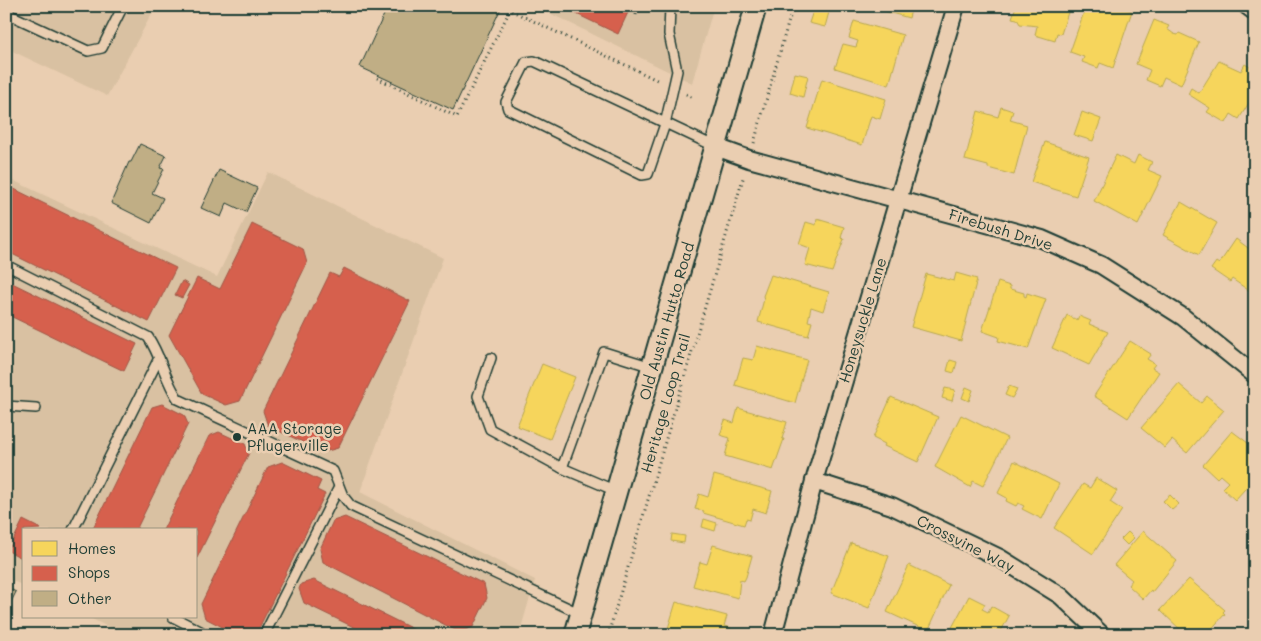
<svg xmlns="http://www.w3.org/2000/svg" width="1261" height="641" font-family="Mali,sans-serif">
  <rect width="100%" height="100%" fill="#eaceb1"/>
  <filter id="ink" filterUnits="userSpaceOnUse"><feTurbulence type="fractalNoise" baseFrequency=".02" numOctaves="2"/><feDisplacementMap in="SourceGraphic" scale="10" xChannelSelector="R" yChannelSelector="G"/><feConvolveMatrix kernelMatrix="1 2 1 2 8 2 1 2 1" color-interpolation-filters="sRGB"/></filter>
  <g filter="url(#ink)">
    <g fill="#d9c1a2">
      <polygon points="6,6 156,6 107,96 6,48"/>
      <polygon points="535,6 714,6 692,83"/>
      <polygon points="268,172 443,258 360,492 535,580 519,635 124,635 88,617 196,617 196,530 24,530 24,586 6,578 6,177 217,277"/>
    </g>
    <g fill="#f6d55c" stroke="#b6a750">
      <polygon points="866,6 912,6 909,18"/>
      <polygon points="1016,6 1070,6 1061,34 1057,33 1055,41 1035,35 1037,26 1020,24 1017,19 1012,18"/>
      <polygon points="1086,6 1107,6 1114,9 1118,6 1132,11 1113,68 1100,63 1098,68 1082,62 1084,57 1070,52"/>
      <polygon points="814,8 829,12 825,27 809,23"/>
      <polygon points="1154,20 1169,26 1167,29 1174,34 1178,35 1179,33 1199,42 1181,85 1164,77 1160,86 1146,80 1150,70 1136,64"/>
      <polygon points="854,21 903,35 889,85 835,68 843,44 856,47 858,41 849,38"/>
      <polygon points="1219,61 1241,71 1245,64 1255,70 1255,93 1239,119 1231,114 1226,123 1207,112 1210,108 1188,94 1191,88 1199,93"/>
      <polygon points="795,73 808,76 803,97 790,93"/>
      <polygon points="822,79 886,99 880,119 871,116 862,145 807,128"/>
      <polygon points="1001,107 1013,111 1010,120 1027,125 1014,175 988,168 988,166 965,160 978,111 998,117"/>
      <polygon points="1082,112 1101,119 1093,141 1074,135"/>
      <polygon points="1045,142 1089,157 1076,196 1031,182"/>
      <polygon points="1116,155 1134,164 1138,155 1152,162 1148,170 1162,176 1138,225 1094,201"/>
      <polygon points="1181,202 1217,223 1199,255 1163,235"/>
      <polygon points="817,219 844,227 841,238 844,239 832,272 805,265 810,248 799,244 806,222 816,225"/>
      <polygon points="1236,239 1255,253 1254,294 1232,279 1230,282 1211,269 1216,262 1219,264"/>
      <polygon points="956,273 977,279 961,341 911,327 926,274 954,281"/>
      <polygon points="771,275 829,292 823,311 811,307 808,321 812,322 808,336 758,322 764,299 763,296"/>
      <polygon points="998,282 1010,286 1010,289 1024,293 1024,296 1026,297 1027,293 1046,299 1028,349 998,341 999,337 982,331"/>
      <polygon points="1067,315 1077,320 1079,316 1091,321 1089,324 1108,332 1089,365 1052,348"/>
      <polygon points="1130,341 1151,354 1147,359 1155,364 1152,368 1159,372 1128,418 1094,396"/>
      <polygon points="757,346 807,360 795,403 735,385 743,358 753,360"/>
      <polygon points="950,360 957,362 954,373 947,371"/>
      <polygon points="542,364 575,377 550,439 517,426"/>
      <polygon points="1179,384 1201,403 1207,396 1224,410 1187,453 1172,440 1165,448 1141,428"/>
      <polygon points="1009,386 1017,389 1012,398 1005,395"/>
      <polygon points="966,387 973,390 969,401 962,398"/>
      <polygon points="945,388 955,390 952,401 942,398"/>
      <polygon points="891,397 938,417 918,462 884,446 885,444 873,438"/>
      <polygon points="738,408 787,422 782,439 784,439 773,470 725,456 730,438 720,435 725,420 734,423"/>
      <polygon points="961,415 1007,438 983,486 973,481 970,487 935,467"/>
      <polygon points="1232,431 1252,446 1255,443 1255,478 1235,500 1222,488 1228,482 1220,475 1217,478 1203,465"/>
      <polygon points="1014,461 1059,484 1042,519 1022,509 1024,506 1018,503 1016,506 1006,501 1007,498 998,493"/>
      <polygon points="714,475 772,491 766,513 753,509 750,520 746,519 744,525 703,513 704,511 695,509 699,494 708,497"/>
      <polygon points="1096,478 1117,491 1110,502 1122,510 1093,554 1054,528 1083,484 1090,488"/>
      <polygon points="1170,495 1179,504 1172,510 1163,501"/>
      <polygon points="704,519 717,523 715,531 702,527"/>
      <polygon points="1143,531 1177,561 1152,592 1151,590 1143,599 1128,585 1132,580 1114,565"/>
      <polygon points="1128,532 1134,538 1127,545 1121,539"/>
      <polygon points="672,534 685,536 684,543 671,541"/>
      <polygon points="851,543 889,556 869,608 831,593"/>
      <polygon points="713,545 752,556 746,577 744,581 740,580 738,598 693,586 700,562 707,564"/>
      <polygon points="909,565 949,585 928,631 887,612"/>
      <polygon points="1189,579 1225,610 1223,612 1225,614 1206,635 1186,635 1160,610"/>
      <polygon points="969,596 985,604 982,609 988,612 991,606 1009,616 999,635 953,635 949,633"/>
      <polygon points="676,602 727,616 724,626 731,628 729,635 666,635"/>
    </g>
    <g fill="#d6604d" stroke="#9f5646">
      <polygon points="560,6 631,6 618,34"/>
      <polygon points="6,185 176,268 149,322 6,251"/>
      <polygon points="252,224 303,249 307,263 240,401 226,405 202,394 169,335 197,278 220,289"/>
      <polygon points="344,268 410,301 338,448 324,452 268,426 263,411 330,273 339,277"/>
      <polygon points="6,280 137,344 124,371 6,314"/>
      <polygon points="182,281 189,285 182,298 175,295"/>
      <polygon points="162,404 184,415 188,424 136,530 92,530 152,407"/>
      <polygon points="219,432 245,444 249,453 196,560 196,530 163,530 209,436"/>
      <polygon points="282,462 321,481 317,490 325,494 257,632 238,635 205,618 201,604 268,467"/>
      <polygon points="345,517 484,584 487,598 473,627 459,632 323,562 320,549 333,521"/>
      <polygon points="23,520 41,529 24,530 24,559 8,551"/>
      <polygon points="314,580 425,635 370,635 304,603 299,589 301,584"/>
    </g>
    <g fill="#c0ae85" stroke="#1f3d34">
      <polygon points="388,6 502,6 453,110 360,67"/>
      <polygon points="140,144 166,156 160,168 164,169 152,193 163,198 151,223 111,203 129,162 131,162"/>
      <polygon points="219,170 257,188 246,212 227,203 221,217 201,208"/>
      <polygon points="6,587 16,592 6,612"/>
    </g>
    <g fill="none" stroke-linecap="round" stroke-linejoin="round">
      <g stroke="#1f3d34" stroke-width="12">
        <g id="service">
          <polyline points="670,6 669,34 677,71 665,124 648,174 642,175 508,109 506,102 526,62 534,61 716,147"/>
          <polyline points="6,13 88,51 102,48 123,6"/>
          <path d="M 6,265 L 148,337 C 161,356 165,380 178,399 L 333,471 L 343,496 L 351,506 L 581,614"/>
          <polyline points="491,358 478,396 490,429 562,468"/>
          <polyline points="6,406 36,408"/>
          <polyline points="616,491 562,468 604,352 652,367"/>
          <polyline points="73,530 159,358"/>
          <polyline points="173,617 208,635"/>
          <polyline points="264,635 339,487"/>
        </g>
      </g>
      <g stroke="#1f3d34" stroke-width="20">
        <g id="minor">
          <polyline points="1247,6 1255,12"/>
          <polyline points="716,147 749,159 1042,239 1101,265 1183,317 1255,375"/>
          <polyline points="814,481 892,506 1000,558 1061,596 1102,635"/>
          <polyline points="773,635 814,481 956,6"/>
        </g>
      </g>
      <g stroke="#1f3d34" stroke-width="24">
        <polyline id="tertiary" points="575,635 756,6"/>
      </g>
      <g stroke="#1f3d34" stroke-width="3" stroke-dasharray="1 4" stroke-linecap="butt">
        <polyline points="636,15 637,6"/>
        <polyline points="377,78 457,117 510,10 659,81"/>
        <polyline points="686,94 693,98"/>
        <polyline points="754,143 793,6"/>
        <polyline points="608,635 744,175"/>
      </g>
      <use href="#service" stroke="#eaceb1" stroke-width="9"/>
      <use href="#minor" stroke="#eaceb1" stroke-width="16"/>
      <use href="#tertiary" stroke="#eaceb1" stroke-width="20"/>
    </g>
  </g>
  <circle fill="#1f3d34" stroke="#eaceb1" stroke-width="2" cx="237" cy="437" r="5"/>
  <g text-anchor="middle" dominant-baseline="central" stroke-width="5" stroke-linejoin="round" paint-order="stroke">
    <g font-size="15" fill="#1f3d34" stroke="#eaceb1">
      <text transform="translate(1001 229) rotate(17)">Firebush Drive</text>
      <text transform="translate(862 320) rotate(-73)">Honeysuckle Lane</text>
      <text transform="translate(666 321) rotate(-74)">Old Austin Hutto Road</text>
      <text transform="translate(665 403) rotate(-74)">Heritage Loop Trail</text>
      <text transform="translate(966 543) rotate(27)">Crossvine Way</text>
    </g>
    <g font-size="15" fill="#1f3d34" stroke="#eaceb1" text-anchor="start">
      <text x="247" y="428">AAA Storage<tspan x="247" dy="17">Pflugerville</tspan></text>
    </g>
  </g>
  <rect width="1261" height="641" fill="none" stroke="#eaceb1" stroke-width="25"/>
  <rect x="12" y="12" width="1236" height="616" fill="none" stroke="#1f3d34" stroke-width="2" filter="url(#ink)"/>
  <rect x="22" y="528" width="175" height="90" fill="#eaceb1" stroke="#99947f"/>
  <rect x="32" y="541" width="25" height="15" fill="#f6d55c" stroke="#99947f"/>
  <text x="68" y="554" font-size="15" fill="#1f3d34">Homes</text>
  <rect x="32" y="566" width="25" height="15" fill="#d6604d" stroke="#99947f"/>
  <text x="68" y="578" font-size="15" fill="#1f3d34">Shops</text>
  <rect x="32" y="591" width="25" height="15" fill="#c0ae85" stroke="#99947f"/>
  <text x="68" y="604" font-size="15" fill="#1f3d34">Other</text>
</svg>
